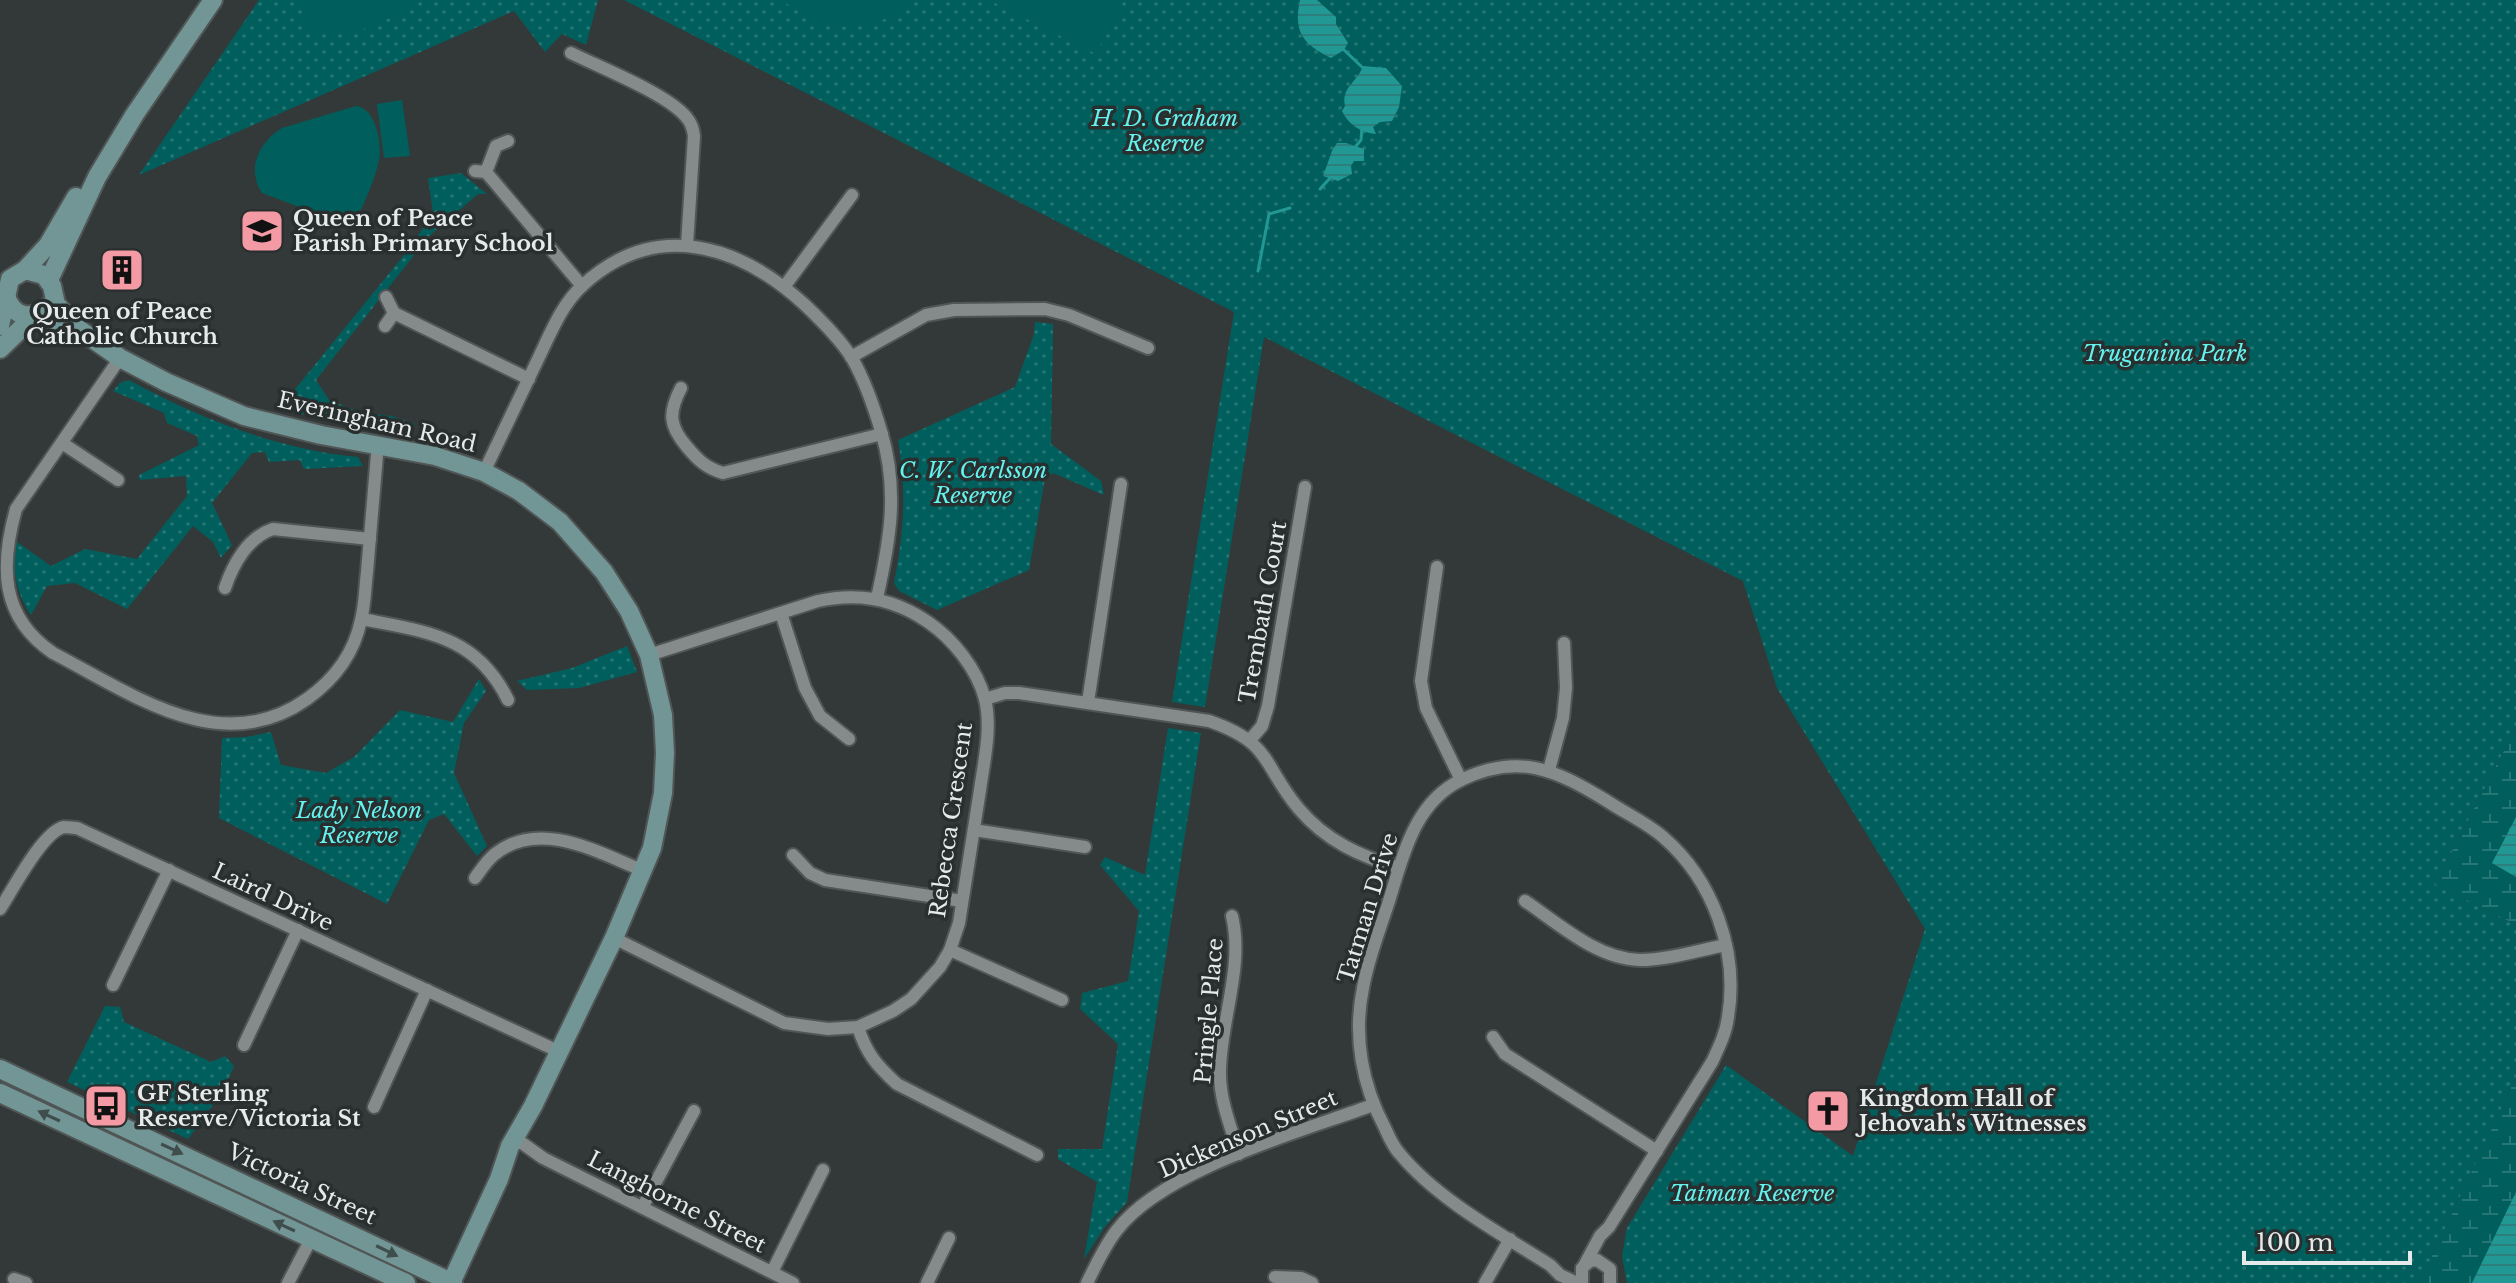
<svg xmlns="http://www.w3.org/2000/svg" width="2516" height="1283" font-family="'Libre Baskerville',serif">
  <defs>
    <pattern id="wetland-marsh" width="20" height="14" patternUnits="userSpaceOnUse" patternTransform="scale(2)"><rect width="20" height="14" fill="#005f5d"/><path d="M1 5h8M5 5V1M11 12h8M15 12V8" fill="none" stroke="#257674"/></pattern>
    <pattern id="park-dots" width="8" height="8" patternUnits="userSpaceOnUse" patternTransform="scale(2)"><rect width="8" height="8" fill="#005f5d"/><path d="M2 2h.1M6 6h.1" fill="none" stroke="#257674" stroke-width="1.8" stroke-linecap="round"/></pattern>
    <pattern id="water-rules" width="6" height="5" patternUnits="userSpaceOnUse" patternTransform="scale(2)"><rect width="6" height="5" fill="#229895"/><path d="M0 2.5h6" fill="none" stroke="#2c7f7d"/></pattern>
  </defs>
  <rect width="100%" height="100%" fill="#333939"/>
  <g fill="url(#wetland-marsh)">
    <polygon points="2516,727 2516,925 2435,884"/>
    <polygon points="2516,1077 2516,1283 2419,1283"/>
  </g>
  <g fill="url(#park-dots)">
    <polygon points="259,0 598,0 586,45 562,34 545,52 514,11 139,175"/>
    <polygon points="624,0 2516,0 2516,727 2435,884 2516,925 2516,1077 2419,1283 1627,1283 1622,1256 1627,1228 1726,1065 1853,1156 1925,929 1777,688 1743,581 1264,337 1205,707 1172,702 1234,312"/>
    <polygon points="461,173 487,194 478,194 429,236 316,380 329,400 362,413 391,416 415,424 410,432 300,414 283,404 409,249 433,213 428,178"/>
    <path d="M 1035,322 L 1053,324 L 1051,444 L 1101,481 L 1104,495 L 1053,473 L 1045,478 L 1029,570 L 937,610 L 899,591 L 894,583 C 904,534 907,489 898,440 L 1015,387 L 1034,334 Z"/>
    <path d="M 129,380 C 200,419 277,449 358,457 L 363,466 L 304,469 L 300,460 L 269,462 L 265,452 L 252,453 L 212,503 L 232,545 L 221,558 L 213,542 L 193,526 L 127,609 L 75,583 L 47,586 L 31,615 C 16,593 11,568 17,542 L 51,566 L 85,549 L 137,559 L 187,496 L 186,476 L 140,480 L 139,475 L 199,445 L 197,436 L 167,423 L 164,413 L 113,391 L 120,383 Z"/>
    <polygon points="627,646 637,672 579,688 527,690 517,681 572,668"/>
    <polygon points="479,679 486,691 464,723 454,773 487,846 477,856 444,814 429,820 387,904 219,818 222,738 246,737 271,732 281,765 326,773 354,757 400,710 453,722"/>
    <polygon points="1168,728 1201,733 1127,1202 1104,1228 1084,1259 1097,1182 1058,1159 1058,1149 1102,1149 1118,1044 1080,1009 1082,993 1128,981 1139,911 1100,865 1105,857 1145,875"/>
    <polygon points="105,1006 120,1007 124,1022 211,1062 225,1056 234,1066 223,1091 188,1139 67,1082"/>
  </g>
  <g fill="#005f5d">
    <polygon points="307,0 421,0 415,7 362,30 312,32 303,17"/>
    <path d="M 782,0 L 917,0 C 868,35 830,37 782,0 Z"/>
    <polygon points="989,0 1124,0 1096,54"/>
    <polygon points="402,100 410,156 384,158 377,104"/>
    <path d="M 356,106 C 376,108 382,143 379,160 C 375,180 364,203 356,221 L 347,225 L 262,193 C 246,169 259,142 282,128 Z"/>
  </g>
  <g fill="url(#water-rules)">
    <path d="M 1300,0 L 1317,0 L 1336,17 L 1336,24 L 1348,43 L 1344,50 L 1331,58 C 1303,44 1293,32 1300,0 Z"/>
    <path d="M 1363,66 L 1386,68 L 1402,86 L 1399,107 L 1392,121 L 1380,122 L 1373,127 L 1376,134 C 1361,133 1348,124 1342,111 L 1345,106 C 1341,87 1357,83 1363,66 Z"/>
    <polygon points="1337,143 1346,143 1364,149 1364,161 1354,161 1351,166 1352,174 1338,181 1323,176 1332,151"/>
    <polygon points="2516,817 2516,877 2492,863"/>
    <polygon points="2516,1192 2516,1283 2472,1283"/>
  </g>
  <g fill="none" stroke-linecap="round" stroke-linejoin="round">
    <g stroke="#229895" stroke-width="3">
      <polyline points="1343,49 1363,68"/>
      <polyline points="1356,146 1361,140 1362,127"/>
      <polyline points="1320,189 1331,177"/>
      <polyline points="1258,271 1269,214 1290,208"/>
    </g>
    <g stroke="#505555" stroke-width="16">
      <g id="street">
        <path d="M 571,53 C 601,68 668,94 687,118 C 692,124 693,129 694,136 L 687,245"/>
        <polyline points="475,171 486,172 496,146 508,141"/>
        <polyline points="486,172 582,286"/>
        <polyline points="784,287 852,195"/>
        <polyline points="394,313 529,379"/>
        <polyline points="385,326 394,313 386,297"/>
        <polyline points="851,357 926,315 954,310 1045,309 1069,315 1148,348"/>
        <path d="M 120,358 L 16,509 C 0,566 0,617 53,653 C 132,694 221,760 307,699 C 335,679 354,654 361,620 C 365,605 365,588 367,572 C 371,529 374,486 378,443"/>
        <path d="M 681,388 C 668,413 669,426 687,447 C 698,460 706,468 723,473 L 882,434"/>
        <polyline points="62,443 118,480"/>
        <path d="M 484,472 C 503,433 521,395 539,357 C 551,332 562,304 583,285 C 655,219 738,244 804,304 C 821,320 840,339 852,358 C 865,381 874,407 881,431 C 899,490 890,540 877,598"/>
        <polyline points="1437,567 1421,681 1426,708 1461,780"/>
        <path d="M 225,588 C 233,564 248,537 273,529 L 370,539"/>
        <polyline points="781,613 805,688 820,716 849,739"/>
        <path d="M 362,619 C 426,632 476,635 508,700"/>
        <path d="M 985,699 L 1005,693 L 1019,693 L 1209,721 C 1273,743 1262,765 1299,809 C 1326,841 1360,856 1399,868"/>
        <polyline points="1088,702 1121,484"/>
        <polyline points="1250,740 1262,726 1268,706 1305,487"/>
        <polyline points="1549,770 1563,718 1566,688 1564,643"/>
        <polyline points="974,830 1085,847"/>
        <polyline points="793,855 810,873 825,880 962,901"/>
        <path d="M 475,878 C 481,870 487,860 495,854 C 540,818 599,853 644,871"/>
        <path d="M 1525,901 C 1559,924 1597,959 1640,960 C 1668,960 1699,950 1726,945"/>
        <path d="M 0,909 C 12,891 43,831 64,827 C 65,827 76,828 77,828 L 560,1052"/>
        <path d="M 1232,916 C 1244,966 1221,1019 1220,1070 C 1219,1099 1231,1127 1239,1154"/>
        <path d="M 614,938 L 784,1023 L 828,1029 L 858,1027 L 893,1011 L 911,999 L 940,967 L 950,950 L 959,923 C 966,878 973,834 980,790 C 984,761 992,728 985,699 C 977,669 953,639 928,622 C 895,599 858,592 818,601 L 649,655"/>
        <polyline points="950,950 1062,1000"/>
        <polyline points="113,985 169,870"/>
        <path d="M 858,1027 C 866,1053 877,1066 897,1084 L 1037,1155"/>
        <polyline points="1493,1037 1505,1054 1657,1151"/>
        <polyline points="244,1045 298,930"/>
        <polyline points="374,1107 427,990"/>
        <polyline points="512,1143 522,1143 543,1158 793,1283"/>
        <polyline points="643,1206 694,1111"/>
        <polyline points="772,1272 823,1170"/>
        <polyline points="1275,1277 1301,1278 1312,1283"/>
        <polyline points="14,1279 26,1283"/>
        <polyline points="288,1283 311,1239"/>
        <polyline points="927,1283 949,1238"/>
        <path d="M 1087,1283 C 1096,1265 1105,1245 1117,1230 C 1164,1169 1300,1132 1373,1105"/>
        <polyline points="1485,1283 1510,1239"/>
        <path d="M 1577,1283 L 1560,1275 L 1550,1265 C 1501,1234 1437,1199 1400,1154 C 1393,1147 1389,1137 1385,1128 C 1362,1085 1353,1036 1363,988 C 1368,959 1380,929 1389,901 C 1403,856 1414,803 1461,780 C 1519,752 1556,770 1607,801 C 1625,813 1647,823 1663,837 C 1713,880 1739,951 1728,1017 C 1726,1033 1719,1047 1712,1062 L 1609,1227 L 1600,1236 L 1585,1264"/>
        <polyline points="1582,1283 1582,1268 1590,1261 1597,1260 1610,1269 1610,1283"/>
      </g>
    </g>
    <g stroke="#505555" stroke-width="22">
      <g id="secondary">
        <polyline points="25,270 48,245 76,197"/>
        <polyline points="49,280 97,177 135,114 213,0"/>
        <path d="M 6,296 C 13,317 31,321 47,307"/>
        <polyline points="38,315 77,328 120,358 166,382 244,416 321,435 435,456 484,472 519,491 560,522 604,572 629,611 649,655 663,715 665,753 663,793 652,848 614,938 533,1106 510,1146 499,1179 451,1283"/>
        <polyline points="0,326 10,279 25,270 44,275 52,286 56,304 73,323"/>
        <polyline points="0,349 35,315"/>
        <polyline points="0,1069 453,1283"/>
        <polyline points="0,1093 406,1283"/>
      </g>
    </g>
    <use href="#street" stroke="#858b8b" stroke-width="12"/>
    <use href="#secondary" stroke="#729695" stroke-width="18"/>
  </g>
  <defs><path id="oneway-solid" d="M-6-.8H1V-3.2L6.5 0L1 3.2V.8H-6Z" transform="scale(2)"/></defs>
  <g fill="#3f4e4d">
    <use href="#oneway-solid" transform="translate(49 1116) rotate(-155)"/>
    <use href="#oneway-solid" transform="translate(172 1149) rotate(25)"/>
    <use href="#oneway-solid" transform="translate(284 1226) rotate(-155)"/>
    <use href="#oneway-solid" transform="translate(387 1251) rotate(26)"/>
  </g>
  <defs>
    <g id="school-square" transform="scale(2.3)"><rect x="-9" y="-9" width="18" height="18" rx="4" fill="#f49aa5" stroke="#292f2e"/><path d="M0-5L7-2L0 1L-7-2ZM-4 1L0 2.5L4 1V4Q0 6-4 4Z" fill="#111"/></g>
    <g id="building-square" transform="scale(2.3)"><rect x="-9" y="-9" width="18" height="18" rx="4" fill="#f49aa5" stroke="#292f2e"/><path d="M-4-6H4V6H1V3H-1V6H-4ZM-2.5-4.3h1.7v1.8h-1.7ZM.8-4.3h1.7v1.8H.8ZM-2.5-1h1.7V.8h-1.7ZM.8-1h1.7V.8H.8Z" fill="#111"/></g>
    <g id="bus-square" transform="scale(2.3)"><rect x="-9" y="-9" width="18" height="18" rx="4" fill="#f49aa5" stroke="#292f2e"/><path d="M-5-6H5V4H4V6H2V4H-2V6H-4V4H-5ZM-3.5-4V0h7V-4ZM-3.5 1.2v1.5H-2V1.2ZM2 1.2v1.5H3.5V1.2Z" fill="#111"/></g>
    <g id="church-square" transform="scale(2.3)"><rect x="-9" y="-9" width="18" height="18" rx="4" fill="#f49aa5" stroke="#292f2e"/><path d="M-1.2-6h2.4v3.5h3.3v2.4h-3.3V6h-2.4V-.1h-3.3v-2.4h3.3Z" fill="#111"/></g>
  </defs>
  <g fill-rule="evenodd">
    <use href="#school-square" x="262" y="231"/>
    <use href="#building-square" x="122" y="270"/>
    <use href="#bus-square" x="106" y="1106"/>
    <use href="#church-square" x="1828" y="1111"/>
  </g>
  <g text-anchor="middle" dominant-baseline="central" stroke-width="7" stroke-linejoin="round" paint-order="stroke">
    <g font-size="22" font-style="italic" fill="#63f2ed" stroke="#292f2e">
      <text x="1165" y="118">H. D. Graham<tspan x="1165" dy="25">Reserve</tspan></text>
      <text x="2165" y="353">Truganina Park</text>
      <text x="973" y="470">C. W. Carlsson<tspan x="973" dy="25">Reserve</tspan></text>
      <text x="359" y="810">Lady Nelson<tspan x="359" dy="25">Reserve</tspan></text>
      <text x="1752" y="1193">Tatman Reserve</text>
    </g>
    <g font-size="22" font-weight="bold" fill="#e7eaea" stroke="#292f2e" text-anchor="start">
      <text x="293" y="218">Queen of Peace<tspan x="293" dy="25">Parish Primary School</tspan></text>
      <text x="122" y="311" text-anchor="middle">Queen of Peace<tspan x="122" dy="25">Catholic Church</tspan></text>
      <text x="137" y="1093">GF Sterling<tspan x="137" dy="25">Reserve/Victoria St</tspan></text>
      <text x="1859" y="1098">Kingdom Hall of<tspan x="1859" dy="25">Jehovah's Witnesses</tspan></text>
    </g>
    <g font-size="22" fill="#e7eaea" stroke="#292f2e">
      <text transform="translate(377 422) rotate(13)">Everingham Road</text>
      <text transform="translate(1263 612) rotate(-80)">Trembath Court</text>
      <text transform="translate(951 820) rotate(-82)">Rebecca Crescent</text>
      <text transform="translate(273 897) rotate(25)">Laird Drive</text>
      <text transform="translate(1368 908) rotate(-73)">Tatman Drive</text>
      <text transform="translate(1209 1011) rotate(-85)">Pringle Place</text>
      <text transform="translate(1248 1134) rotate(-23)">Dickenson Street</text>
      <text transform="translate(302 1184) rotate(25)">Victoria Street</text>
      <text transform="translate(677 1202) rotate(27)">Langhorne Street</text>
    </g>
  </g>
  <path d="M2244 1251v12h166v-12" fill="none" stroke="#e7eaea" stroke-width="4"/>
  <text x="2256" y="1251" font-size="24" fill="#e7eaea" stroke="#292f2e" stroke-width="6" paint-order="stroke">100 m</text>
</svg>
